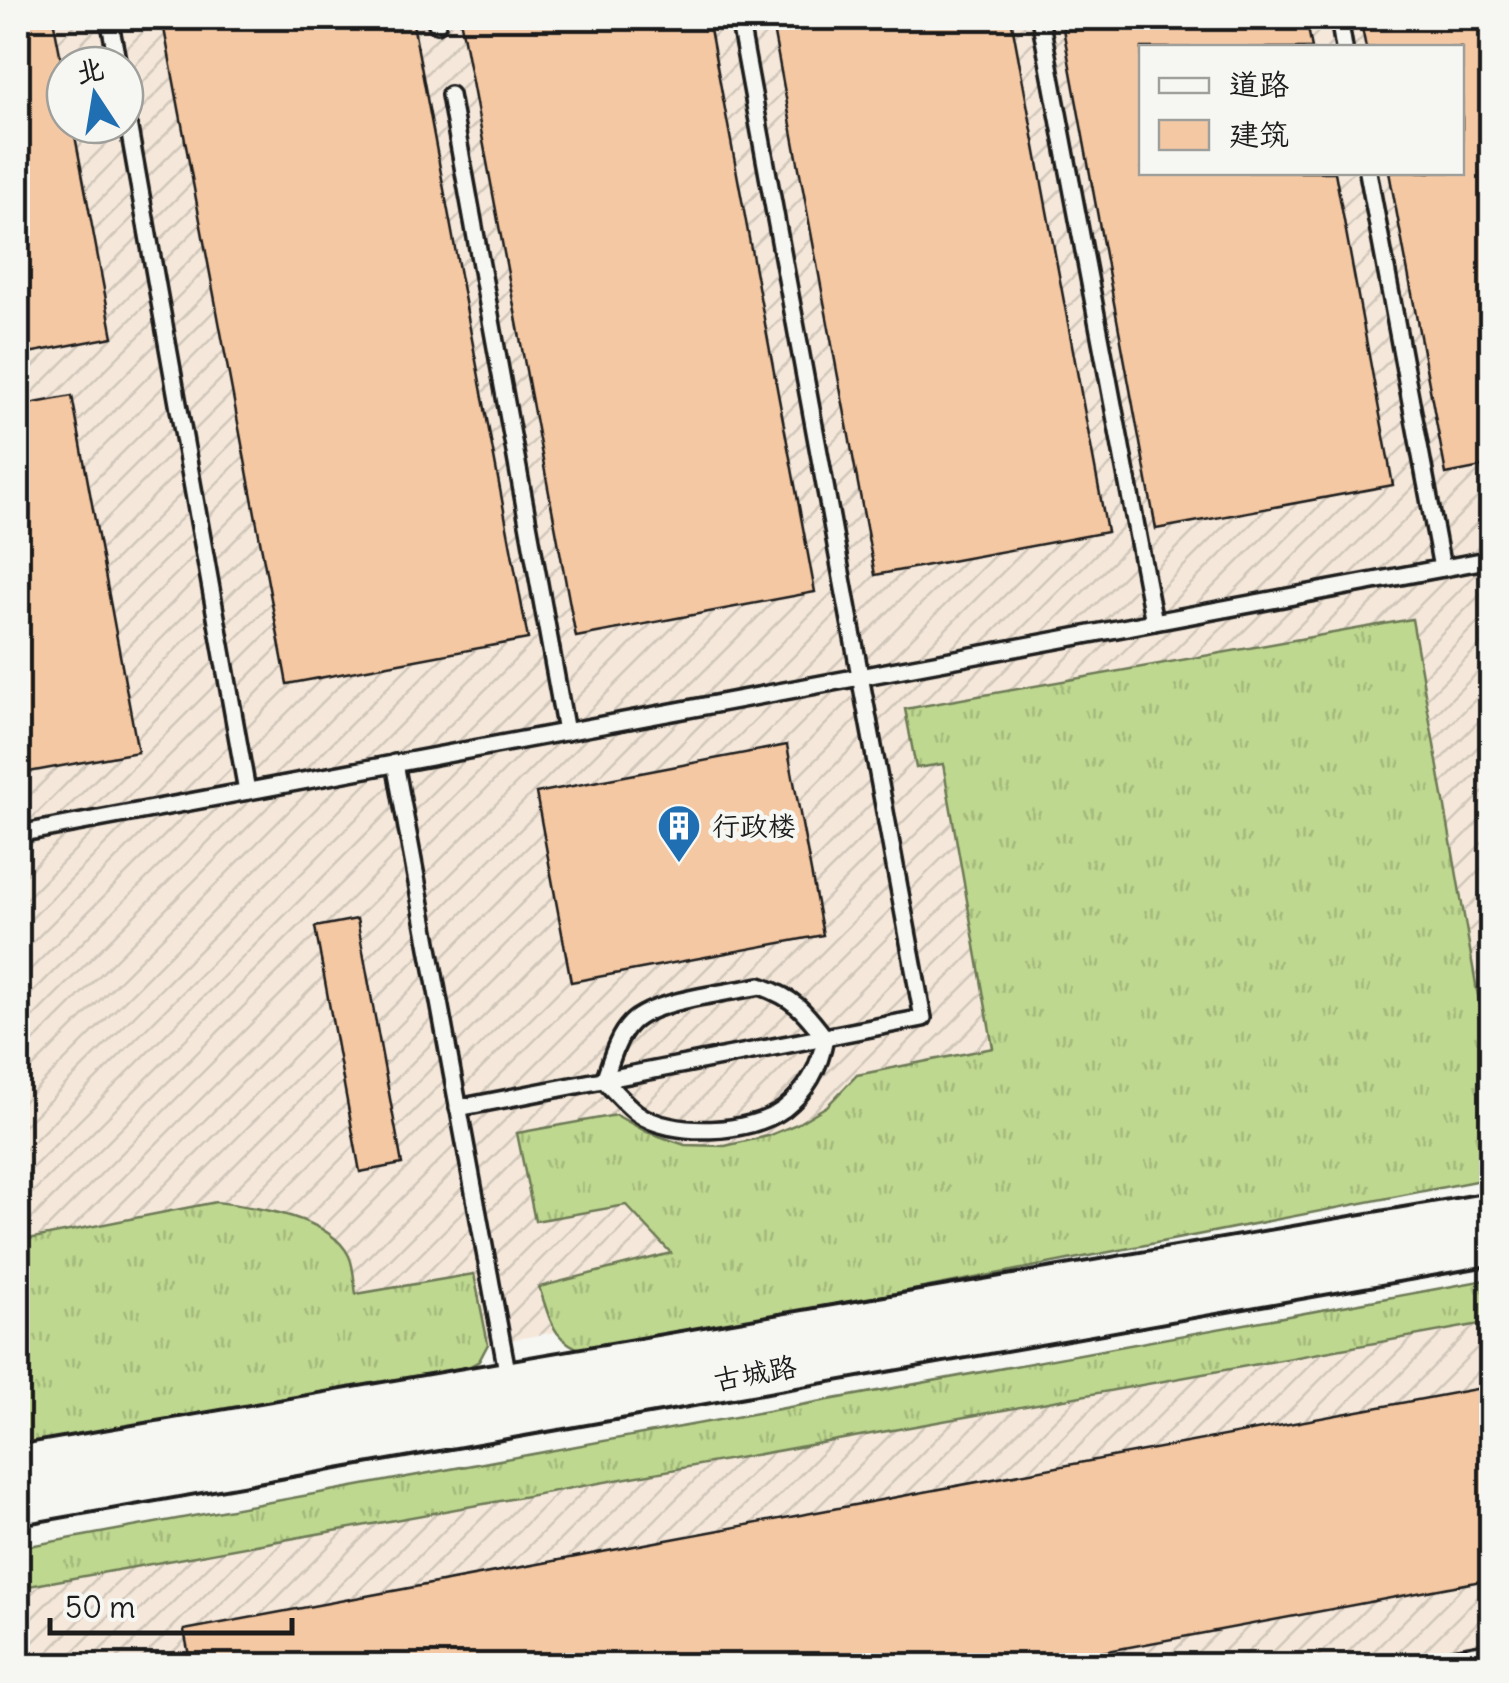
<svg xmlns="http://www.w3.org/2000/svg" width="1509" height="1683" font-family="Delius,'LXGW WenKai TC',sans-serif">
  <defs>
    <pattern id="industrial-furrows" width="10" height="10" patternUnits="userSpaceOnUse" patternTransform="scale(2.5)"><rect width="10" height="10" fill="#f5e8da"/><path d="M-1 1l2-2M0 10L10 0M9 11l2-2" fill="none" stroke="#d1c6ba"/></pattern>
    <pattern id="grass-tufts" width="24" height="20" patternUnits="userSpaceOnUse" patternTransform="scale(2.5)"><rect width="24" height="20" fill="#bed88f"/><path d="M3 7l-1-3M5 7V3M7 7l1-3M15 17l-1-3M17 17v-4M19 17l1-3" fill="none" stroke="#a3b97b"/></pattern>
  </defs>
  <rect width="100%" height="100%" fill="#f6f6f2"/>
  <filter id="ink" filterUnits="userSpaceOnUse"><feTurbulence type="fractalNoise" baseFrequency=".01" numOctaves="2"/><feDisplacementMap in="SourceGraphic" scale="20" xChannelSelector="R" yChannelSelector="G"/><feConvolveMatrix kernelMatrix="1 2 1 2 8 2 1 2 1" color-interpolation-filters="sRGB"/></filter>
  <g filter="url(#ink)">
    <g fill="url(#industrial-furrows)" fill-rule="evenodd">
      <path d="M 18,18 L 1491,18 L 1491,1163 L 18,1429 ZM 1142,48 L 1462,48 L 1462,172 L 1142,172 ZM 65,65 L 125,65 L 125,125 L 65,125 Z"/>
      <polygon points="1491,1322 1491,1665 18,1665 18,1588"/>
    </g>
    <g fill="url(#grass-tufts)" stroke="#6d7a56" stroke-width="2.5">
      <path d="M 1412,619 L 1491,1070 L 1491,1178 L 589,1353 C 551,1341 551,1321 539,1287 L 671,1253 L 626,1205 L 535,1221 L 517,1133 L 616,1115 L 647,1132 L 685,1145 L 725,1146 L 768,1136 L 797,1124 L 827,1106 L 857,1075 L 993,1048 L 943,764 L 916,768 L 905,709 Z"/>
      <path d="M 216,1202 C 254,1207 330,1216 349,1256 C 354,1266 354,1283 356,1294 L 474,1274 L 488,1344 L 479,1361 L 458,1373 L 18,1449 L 18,1241 Z"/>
      <polygon points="1491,1279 1491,1322 18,1588 18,1548"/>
    </g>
    <g fill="#f4c8a3" stroke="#1c1c1c" stroke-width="2.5">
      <polygon points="18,18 53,18 65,80 65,125 73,125 113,337 18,355"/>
      <polygon points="162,18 412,18 528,639 287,684"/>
      <polygon points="460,18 708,18 815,592 576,637"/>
      <polygon points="771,18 1011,18 1107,532 875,575"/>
      <polygon points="1061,18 1306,18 1312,48 1142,48 1142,172 1335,172 1393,485 1156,529"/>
      <polygon points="1360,18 1492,18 1492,465 1446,474 1389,172 1462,172 1462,48 1366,48"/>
      <polygon points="72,396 138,752 18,774 18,406"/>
      <polygon points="787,745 823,935 571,982 536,793"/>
      <polygon points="357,919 402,1164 360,1172 315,927"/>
      <polygon points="1492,1386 1492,1579 1028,1666 191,1666 184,1630"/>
    </g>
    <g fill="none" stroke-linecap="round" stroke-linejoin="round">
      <g stroke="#1c1c1c" stroke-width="22">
        <g id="service">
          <polyline points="109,18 118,65"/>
          <polyline points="436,18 437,24"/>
          <polyline points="1040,18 1154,622"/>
          <polyline points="1339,18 1344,48"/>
          <polyline points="450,95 566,732"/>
          <polyline points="125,106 247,791"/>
          <polyline points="1368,172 1442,568"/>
          <polyline points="395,763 509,1382"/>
          <polyline points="18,834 1492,559"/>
          <path d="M 760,986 C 794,998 804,1010 825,1038 C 820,1067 808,1090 784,1109 C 750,1134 671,1138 637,1113 C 625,1104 614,1091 604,1080 C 611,1062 616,1038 631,1023 C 654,1000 727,993 760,986 Z"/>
          <polyline points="458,1108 923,1018 739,18"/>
          <polyline points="1409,1666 1492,1651"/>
        </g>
      </g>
      <g stroke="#1c1c1c" stroke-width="48">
        <g id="secondary">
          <polyline points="18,1467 1492,1214"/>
          <polyline points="18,1503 1492,1243"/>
        </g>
      </g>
      <use href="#service" stroke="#f6f6f2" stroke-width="15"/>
      <use href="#secondary" stroke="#f6f6f2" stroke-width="40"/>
    </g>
  </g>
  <defs>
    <g id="building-pin" transform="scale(2.25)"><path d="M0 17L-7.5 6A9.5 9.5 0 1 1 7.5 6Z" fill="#1f6fb2" stroke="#f6f6f2"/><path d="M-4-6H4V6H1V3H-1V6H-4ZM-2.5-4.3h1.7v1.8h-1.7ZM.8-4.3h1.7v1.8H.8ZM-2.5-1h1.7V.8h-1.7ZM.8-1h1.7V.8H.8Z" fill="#fff"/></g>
  </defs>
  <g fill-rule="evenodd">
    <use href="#building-pin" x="679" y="826"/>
  </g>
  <g text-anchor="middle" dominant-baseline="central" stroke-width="9" stroke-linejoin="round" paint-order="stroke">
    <g font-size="28" fill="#1c1c1c" stroke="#f6f6f2" text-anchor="start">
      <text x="712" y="826">行政楼</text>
    </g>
    <g font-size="28" fill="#1c1c1c" stroke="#f6f6f2">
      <text transform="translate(755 1373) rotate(-10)">古城路</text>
    </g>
  </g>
  <rect width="1509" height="1683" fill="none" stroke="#f6f6f2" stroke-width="60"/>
  <rect x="30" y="30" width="1449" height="1623" fill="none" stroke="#1c1c1c" stroke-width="4" filter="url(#ink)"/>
  <rect x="1139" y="45" width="325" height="130" fill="#f6f6f2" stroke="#9f9f9c" stroke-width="2.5"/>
  <rect x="1159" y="78" width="50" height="15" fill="#f6f6f2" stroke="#9f9f9c" stroke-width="2.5"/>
  <text x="1229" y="95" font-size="30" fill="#1c1c1c">道路</text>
  <rect x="1159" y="120" width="50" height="30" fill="#f4c8a3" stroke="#9f9f9c" stroke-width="2.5"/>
  <text x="1229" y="145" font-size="30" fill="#1c1c1c">建筑</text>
  <g transform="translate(95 95) rotate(348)"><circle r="48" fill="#f6f6f2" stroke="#9f9f9c" stroke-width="2.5"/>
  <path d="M0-8L18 38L0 25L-18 38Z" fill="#1f6fb2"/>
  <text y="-15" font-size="28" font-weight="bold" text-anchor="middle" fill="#1c1c1c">北</text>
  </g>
  <path d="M50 1618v15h242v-15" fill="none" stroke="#1c1c1c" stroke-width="5"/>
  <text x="65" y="1618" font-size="30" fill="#1c1c1c" stroke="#f6f6f2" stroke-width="8" paint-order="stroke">50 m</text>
</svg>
